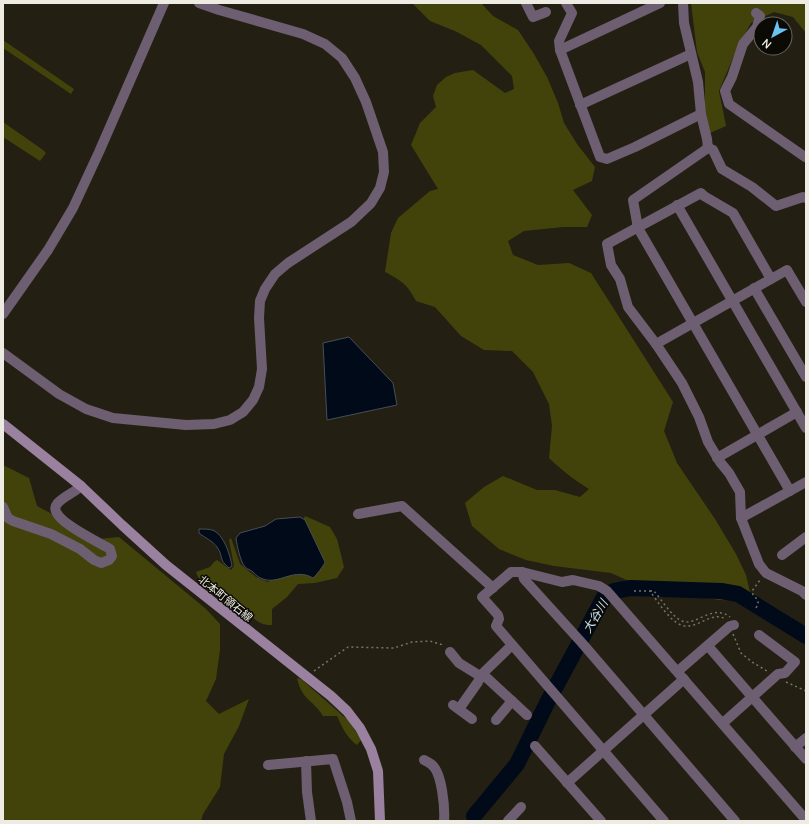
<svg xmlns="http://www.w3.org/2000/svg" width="809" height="824" font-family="Manrope,'Noto Sans JP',sans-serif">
  <rect width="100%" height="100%" fill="#232013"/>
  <g fill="#42430a">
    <path d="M 412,3 L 481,3 L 493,16 L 518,30 L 534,54 L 547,77 L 558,103 L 564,123 L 577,144 L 595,167 L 592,181 L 573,190 L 592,215 L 587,227 L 563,227 L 524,231 L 508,241 L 513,255 L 538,265 L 569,263 L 591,273 L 673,402 L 664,431 L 677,463 L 715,519 L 736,554 L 746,575 L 752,601 L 719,600 L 640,586 L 611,573 L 554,566 L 526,560 L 499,549 L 472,526 L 465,503 L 484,487 L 503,476 L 537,490 L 555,490 L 580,497 L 589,489 C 574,480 562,470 549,458 L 552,426 L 549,404 L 533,372 L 512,351 L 484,350 L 461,336 L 435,307 L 416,301 C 407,284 402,281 385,272 L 391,233 L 398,218 L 430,191 L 438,189 L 411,145 L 420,123 L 436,107 L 433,96 L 437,85 L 446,77 L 455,73 L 473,70 L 505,93 L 514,89 L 512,76 L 481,45 L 455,31 L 430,21 Z"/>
    <polygon points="691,3 806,3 806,33 793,17 774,12 751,23 738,46 719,91 726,126 710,133 705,110 705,72 697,52"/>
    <polygon points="3,40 74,89 71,94 3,48"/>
    <polygon points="3,122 43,150 46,153 40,161 3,137"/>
    <polygon points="3,465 29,478 37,506 99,539 119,537 206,609 220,624 220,650 216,679 206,701 219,714 249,699 239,726 224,754 220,787 203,814 201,821 3,821"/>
    <path d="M 305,516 L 330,527 L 337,539 L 344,567 L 337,578 L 315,583 L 298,584 L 287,597 L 272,609 L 272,625 C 257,626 250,614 239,605 C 236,603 231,602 227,600 C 215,594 200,585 196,572 L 210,567 L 214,562 L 217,560 L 231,570 L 234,566 L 229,540 L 231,538 L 240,564 L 256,577 L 268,582 L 280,575 Z"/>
    <path d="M 297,678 L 301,679 L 350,722 L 361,740 L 357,745 C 347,738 342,727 337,716 L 323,716 C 313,699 302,701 297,678 Z"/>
  </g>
  <g fill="#000a19" stroke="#474e55">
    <polygon points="349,337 393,383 397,405 327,420 323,343"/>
    <path d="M 300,517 L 305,520 L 325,562 C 325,564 315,577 313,578 C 294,567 279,585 263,579 C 259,578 256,575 253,572 C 251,570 247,569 245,567 C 240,561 237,545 236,538 L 240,533 L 265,526 L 276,519 Z"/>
    <path d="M 199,529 C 203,529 209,529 212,530 C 224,534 230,555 232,566 L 229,568 C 218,559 224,557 217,547 C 213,541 205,538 199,533 Z"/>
  </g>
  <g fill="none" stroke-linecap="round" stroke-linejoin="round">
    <polyline stroke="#000a19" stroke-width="16" points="474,816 517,764 548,701 604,597 614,591 631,588 721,591 738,594 806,636"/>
    <g stroke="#767469" stroke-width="1.5" stroke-dasharray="2 3" stroke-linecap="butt">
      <path d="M 634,591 L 650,591 C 657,601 670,621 681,625 C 696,631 712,610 725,619"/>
      <path d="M 650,591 L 654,591 C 661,599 672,617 682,621 C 695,627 713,603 730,617"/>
      <path d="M 756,608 C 762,597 753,600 752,591 L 760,580"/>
      <polyline points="733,634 741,653 752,662 767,671"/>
      <polyline points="314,671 348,647 394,648 412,642 430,641 443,645"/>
      <polyline points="786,682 806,691"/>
    </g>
    <g stroke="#6d5e71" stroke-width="10">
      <polyline points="526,3 533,17 546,12"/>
      <polyline points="566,3 572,13 559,41 560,50 600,157 607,159 635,147 701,114"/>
      <polyline points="683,3 684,23 698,82 701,114 707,139 708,148"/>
      <polyline points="756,13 760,16 757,27 743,44 732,77 725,91 729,104 805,157 806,156"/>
      <polyline points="560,50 660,3"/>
      <polyline points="580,105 691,54"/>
      <polyline points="708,148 633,200 638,228 790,491"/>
      <polyline points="708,148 713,150 722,169 752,187 776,206 803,197 806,198"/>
      <polyline points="677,205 806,428"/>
      <polyline points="771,279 733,213 704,196 701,193 607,244 611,265 620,279 628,307 656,344 682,383 699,417 708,442 720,462 729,473 740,492 741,518 759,564 766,573 802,591 806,595"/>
      <polyline points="754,288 806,377"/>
      <polyline points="656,344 787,270 806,302"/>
      <polyline points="717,458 797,412"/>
      <path d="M 3,507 L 8,518 L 13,521 L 51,534 L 80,549 L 94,560 L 101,563 L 109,560 L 112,556 L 110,549 C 101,543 45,518 57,504 C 62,497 74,493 81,486"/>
      <polyline points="358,514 402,506 493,588"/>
      <polyline points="741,518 806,482"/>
      <polyline points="782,555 806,537"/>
      <polyline points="522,572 524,579 582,643 735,821"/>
      <polyline points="708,646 806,759"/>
      <polyline points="450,652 459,663 480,676 512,645"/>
      <polyline points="678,671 730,626 734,625"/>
      <polyline points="453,705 472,719"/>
      <polyline points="459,709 478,682 480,676 487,678 527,715"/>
      <polyline points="496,720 512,701"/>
      <polyline points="723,723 778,674 785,673 795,662 759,635"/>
      <polyline points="535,746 601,821"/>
      <polyline points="795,747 806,738"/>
      <path d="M 424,760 C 426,761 430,763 432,765 C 442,773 445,808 444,821"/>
      <polyline points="306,761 307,792 311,821"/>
      <polyline points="268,765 333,759 347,802 351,821"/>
      <polyline points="567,783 684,679"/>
      <polyline points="508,821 521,807"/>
      <polyline points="664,821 496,626 499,619 498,615 482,597 511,572 522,572 562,582 573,580 599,586 607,591 806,820"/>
    </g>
    <g stroke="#6d5e71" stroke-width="10">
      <polyline points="3,314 48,250 73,208 99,152 164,3"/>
      <polyline points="3,353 59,394 86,409 113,418 186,425 214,424 230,420 243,412 253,400 259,387 262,369 259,318 260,301 265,289 275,274 288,263 351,222 371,203 380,188 384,172 383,152 366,102 355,78 342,58 325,44 303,34 219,10 199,3"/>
    </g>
    <polyline stroke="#99819f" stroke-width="10" points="3,424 81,486 122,525 166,565 331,696 347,711 360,728 371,749 378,771 380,821"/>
  </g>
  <g text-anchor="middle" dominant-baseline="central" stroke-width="3" stroke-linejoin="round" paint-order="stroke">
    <g font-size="11" fill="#edebe2" stroke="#0b0a05">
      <text transform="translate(226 598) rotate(39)">北本町領石線</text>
    </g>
    <g font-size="12" font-style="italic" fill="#c3e0f5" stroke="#0b0a05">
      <text transform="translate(595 616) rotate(-59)">大谷川</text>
    </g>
  </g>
  <rect width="809" height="824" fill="none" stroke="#edebe2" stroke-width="8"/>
  <g transform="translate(773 36) rotate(220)"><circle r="19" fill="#0b0a05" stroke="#65645d"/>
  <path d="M0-3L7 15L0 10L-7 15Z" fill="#6dc2f3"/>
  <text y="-6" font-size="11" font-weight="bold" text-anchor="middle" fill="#edebe2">N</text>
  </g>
</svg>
